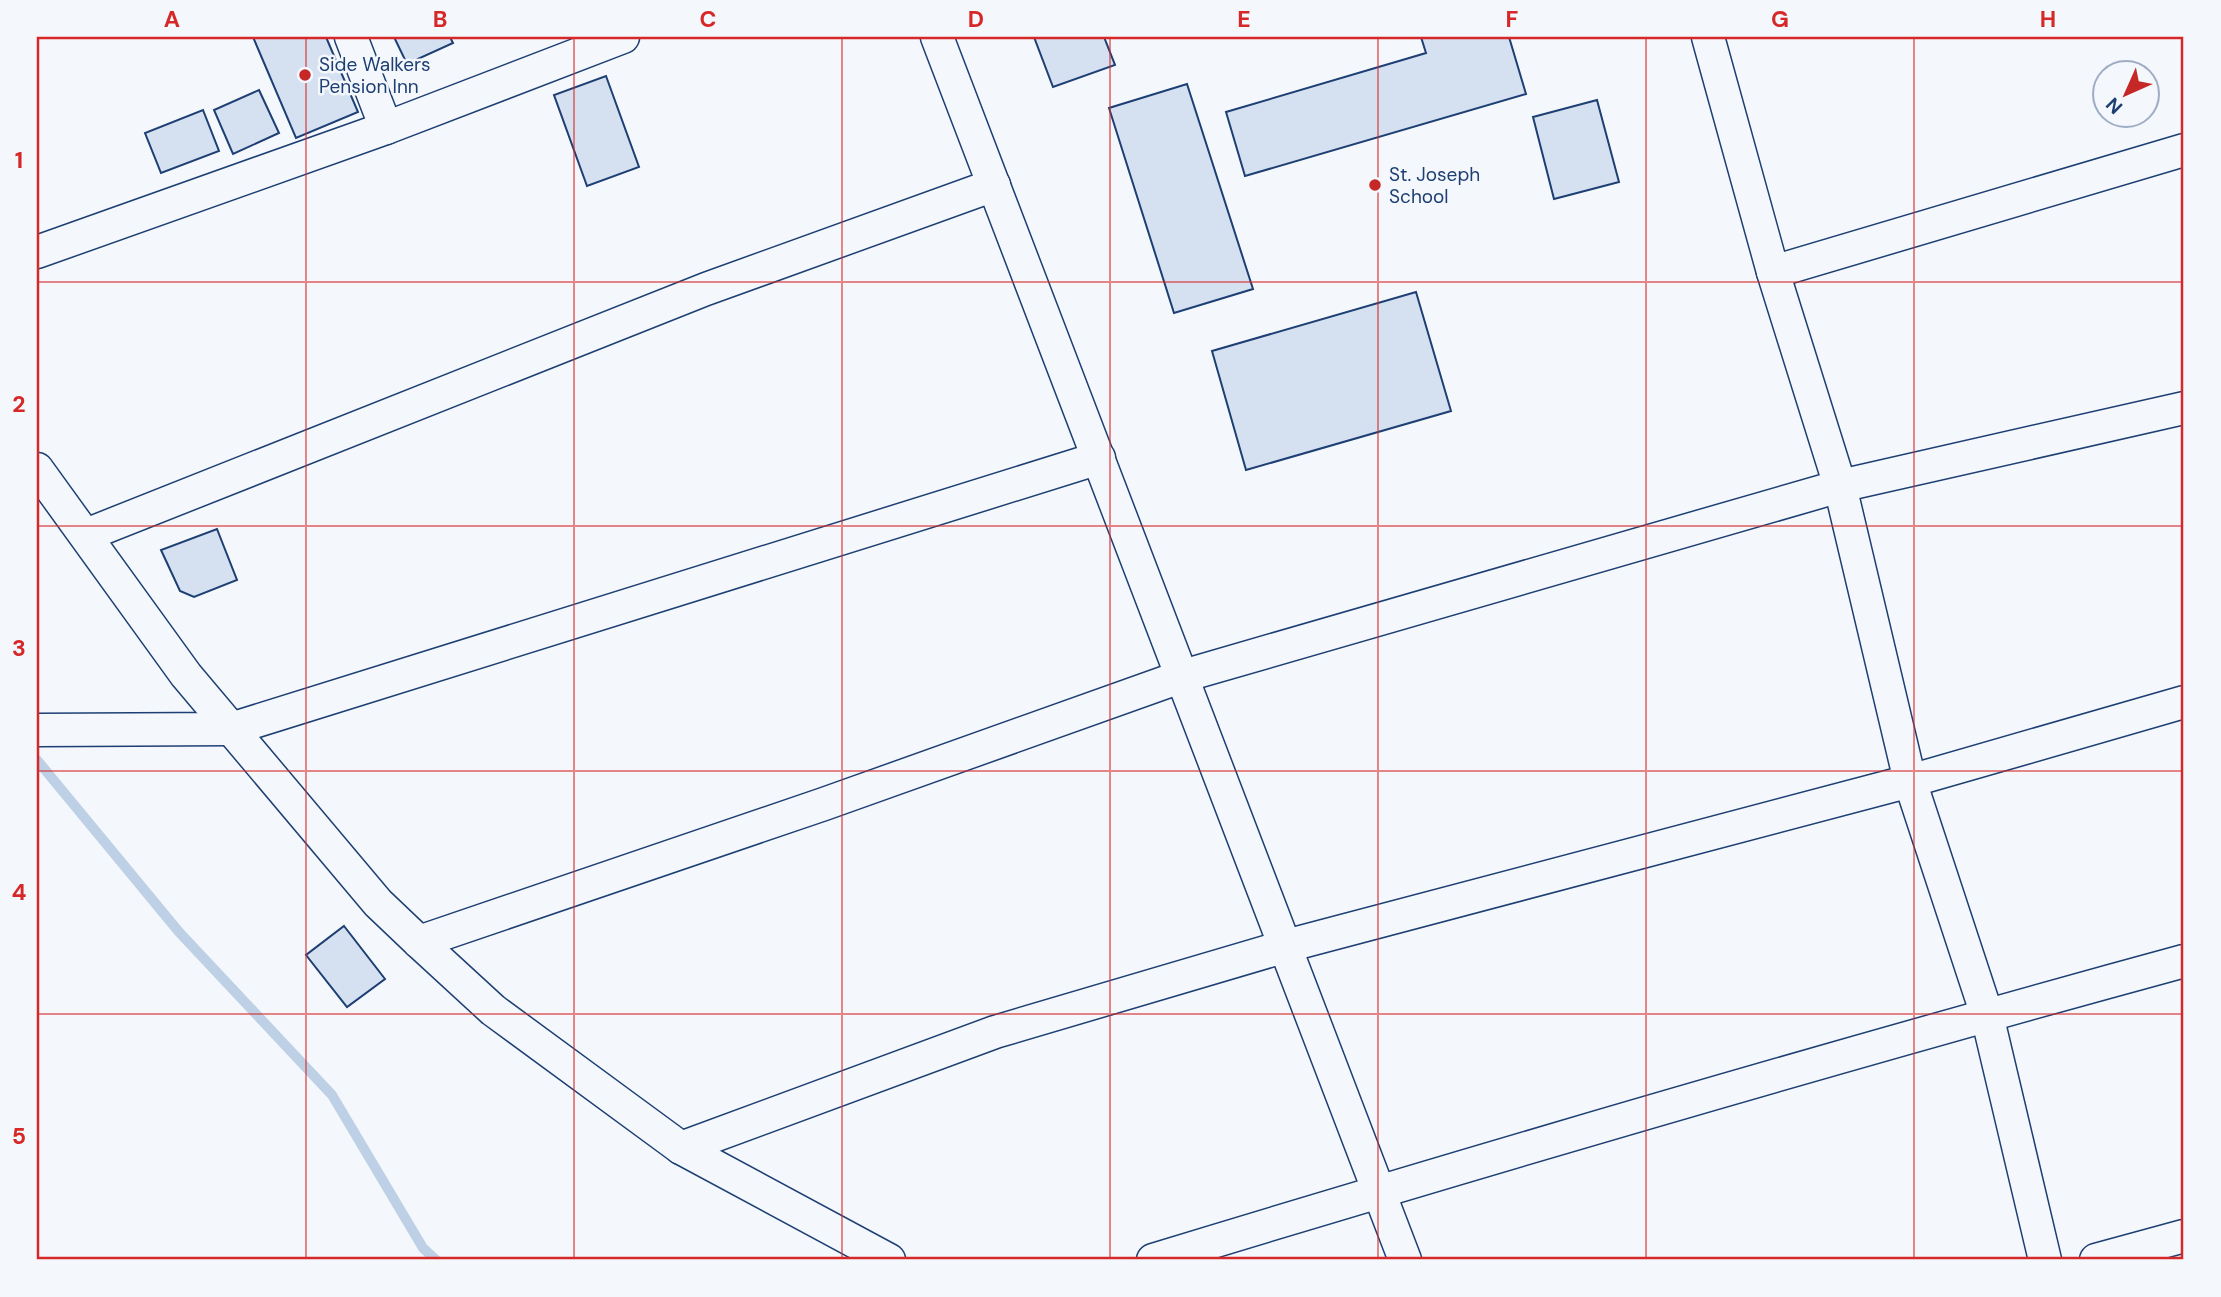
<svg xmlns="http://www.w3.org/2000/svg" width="2221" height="1297" font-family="'DM Sans',sans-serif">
  <rect width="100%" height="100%" fill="#f4f7fb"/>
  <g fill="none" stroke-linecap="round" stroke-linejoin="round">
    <polyline stroke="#bed0e5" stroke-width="10" points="37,760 179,932 332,1095 423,1248 436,1260"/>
  </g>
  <g fill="#d5e0f0" stroke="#1d3f73" stroke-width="2">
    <polygon points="253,37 326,37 358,112 296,138"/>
    <polygon points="394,37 450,37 453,43 407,64"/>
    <polygon points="1034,37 1104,37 1115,65 1053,87"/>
    <polygon points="1421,37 1509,37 1526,94 1245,176 1226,112 1426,53"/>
    <polygon points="606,76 639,167 587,186 554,95"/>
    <polygon points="1187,84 1253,289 1174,313 1109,108"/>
    <polygon points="259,90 279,133 233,154 214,110"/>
    <polygon points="1597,100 1619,182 1554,199 1533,117"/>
    <polygon points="203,110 219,151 161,173 145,133"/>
    <polygon points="1416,292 1451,411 1246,470 1212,351"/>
    <polygon points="217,529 237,580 194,597 180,591 161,550"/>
    <polygon points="344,926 385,979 347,1007 306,955"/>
  </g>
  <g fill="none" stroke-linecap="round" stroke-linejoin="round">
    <g stroke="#1d3f73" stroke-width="35">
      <g id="street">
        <polyline points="351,37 386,128"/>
        <polyline points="937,37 1405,1260"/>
        <polyline points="1708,37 1773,272 1840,486 1910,781 1987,1015 2045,1260"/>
        <polyline points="37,252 386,128 623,37"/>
        <polyline points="1773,272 2184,150"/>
        <polyline points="37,469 186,675 378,903 419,942 493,1010 681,1148 889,1260"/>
        <polyline points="86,535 706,289 994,185"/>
        <polyline points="37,730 231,729 1099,458"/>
        <polyline points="419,942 824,804 1183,676 1840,486 2184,408"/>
        <polyline points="681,1148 995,1032 1286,946 1910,781 2184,702"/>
        <path d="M 1153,1260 C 1495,1156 1839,1055 2184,961"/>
        <polyline points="2096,1260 2184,1236"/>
      </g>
    </g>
    <use href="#street" stroke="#f4f7fb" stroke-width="32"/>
  </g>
  <path fill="none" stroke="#d62828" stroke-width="2" stroke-opacity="0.55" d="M 306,37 L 306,1260M 574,37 L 574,1260M 842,37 L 842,1260M 1110,37 L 1110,1260M 1378,37 L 1378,1260M 1646,37 L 1646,1260M 1914,37 L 1914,1260M 37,282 L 2184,282M 37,526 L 2184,526M 37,771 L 2184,771M 37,1014 L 2184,1014"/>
  <g fill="#c62828" stroke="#f4f7fb" stroke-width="2.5">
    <circle cx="305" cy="75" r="7"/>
    <circle cx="1375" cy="185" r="7"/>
  </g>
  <g text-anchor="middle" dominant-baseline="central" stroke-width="5" stroke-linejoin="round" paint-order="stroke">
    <g font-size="19" fill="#1d3f73" stroke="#f4f7fb" text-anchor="start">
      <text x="319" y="64">Side Walkers<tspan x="319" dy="22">Pension Inn</tspan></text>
      <text x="1389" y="174">St. Joseph<tspan x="1389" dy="22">School</tspan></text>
    </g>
  </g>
  <rect width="2221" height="1297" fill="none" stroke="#f4f7fb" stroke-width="77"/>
  <g transform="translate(2126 94) rotate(225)"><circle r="33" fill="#f4f7fb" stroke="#9eadc5" stroke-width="2"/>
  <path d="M0-5L12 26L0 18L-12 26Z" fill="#c62828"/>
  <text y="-10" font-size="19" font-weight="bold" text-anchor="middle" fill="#1d3f73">N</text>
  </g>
  <rect x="38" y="38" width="2144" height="1220" fill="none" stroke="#d62828" stroke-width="2.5"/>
  <g font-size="23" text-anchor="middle" font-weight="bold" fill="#d62828">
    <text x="172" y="27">A</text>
    <text x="440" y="27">B</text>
    <text x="708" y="27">C</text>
    <text x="976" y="27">D</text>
    <text x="1244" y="27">E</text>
    <text x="1512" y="27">F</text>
    <text x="1780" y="27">G</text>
    <text x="2048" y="27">H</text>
    <text x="19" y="168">1</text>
    <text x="19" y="412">2</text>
    <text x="19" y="656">3</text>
    <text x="19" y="900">4</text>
    <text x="19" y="1144">5</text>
  </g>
</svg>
